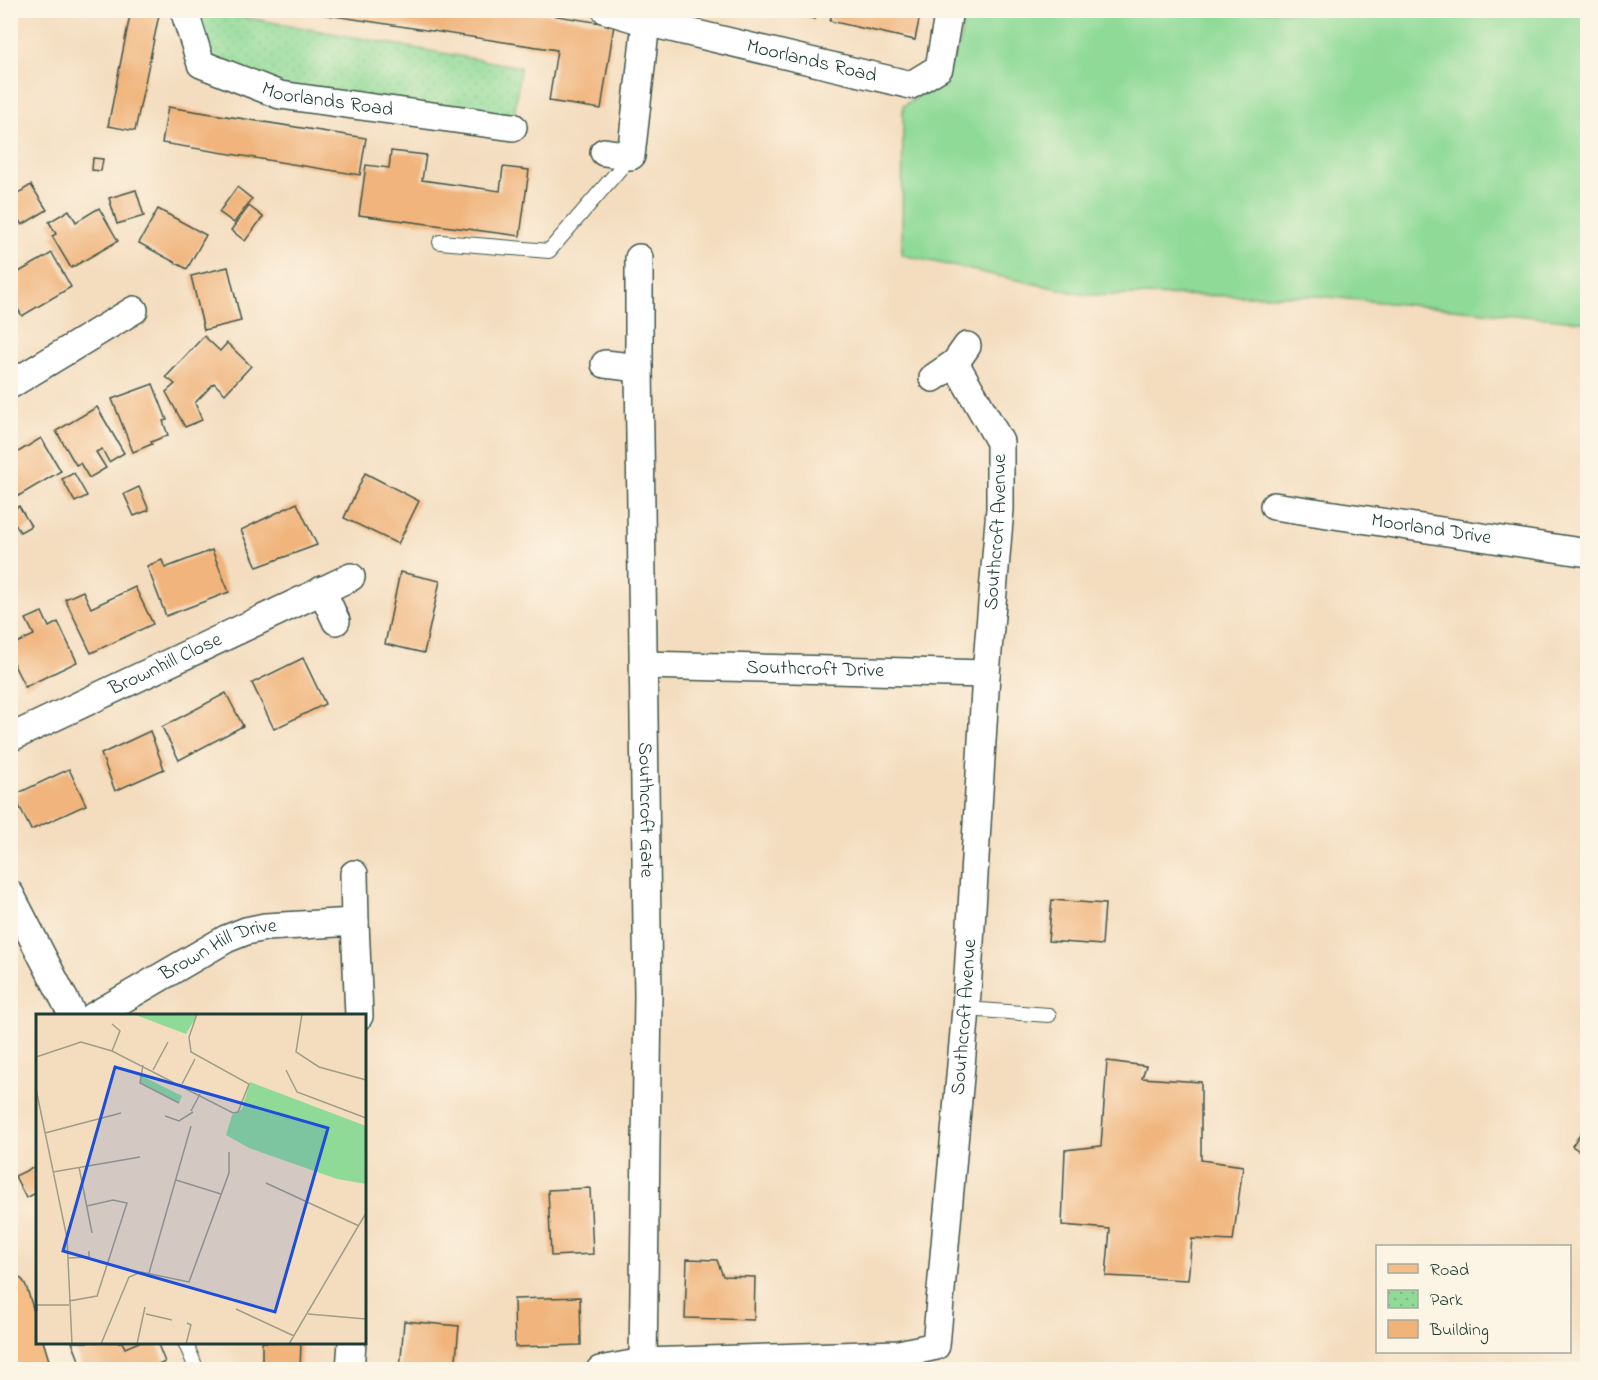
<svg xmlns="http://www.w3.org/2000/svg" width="1598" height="1380" font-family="'Indie Flower',sans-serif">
  <defs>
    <pattern id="park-dots" width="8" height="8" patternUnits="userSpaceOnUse" patternTransform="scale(1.5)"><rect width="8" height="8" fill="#8fda97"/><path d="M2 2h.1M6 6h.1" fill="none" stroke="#7bbc83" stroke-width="1.8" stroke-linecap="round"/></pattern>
  </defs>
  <rect width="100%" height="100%" fill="#fcf5e5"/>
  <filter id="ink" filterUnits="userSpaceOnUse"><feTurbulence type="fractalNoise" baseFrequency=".0167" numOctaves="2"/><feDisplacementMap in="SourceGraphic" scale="12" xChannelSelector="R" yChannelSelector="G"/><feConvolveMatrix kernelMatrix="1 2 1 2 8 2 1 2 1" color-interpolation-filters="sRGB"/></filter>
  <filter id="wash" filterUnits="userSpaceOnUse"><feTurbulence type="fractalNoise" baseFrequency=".008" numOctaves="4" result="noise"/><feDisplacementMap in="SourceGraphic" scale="24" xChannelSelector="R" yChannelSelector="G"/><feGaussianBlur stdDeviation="1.35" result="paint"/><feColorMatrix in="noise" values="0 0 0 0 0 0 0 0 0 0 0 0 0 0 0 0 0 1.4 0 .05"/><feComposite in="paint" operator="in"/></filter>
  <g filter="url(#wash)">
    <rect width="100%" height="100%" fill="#f4ddbf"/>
    <polygon fill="#8fda97" stroke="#578c66" stroke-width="1.5" points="964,11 1587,11 1587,322 1318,296 1086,295 902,255 903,106 943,81 960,42"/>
    <polygon fill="url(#park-dots)" stroke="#578c66" stroke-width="1.5" points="184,11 209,11 520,67 513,127 280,95 201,64"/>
    <g id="blocks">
      <g fill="#f0b47b">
        <polygon points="131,10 160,10 135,131 108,126"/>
        <polygon points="309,10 520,10 614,25 601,109 549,101 557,50 308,12"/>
        <polygon points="783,10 815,10 815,19 782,11"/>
        <polygon points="833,10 921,10 915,40 830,21"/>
        <polygon points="168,107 366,138 360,175 162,143"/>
        <polygon points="391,151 426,155 422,180 500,191 503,167 529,170 520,236 359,215 366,165 389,168"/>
        <polygon points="93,158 103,159 101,171 92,170"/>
        <polygon points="31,185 47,210 22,225 10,207 10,198"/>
        <polygon points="237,187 252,199 234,223 219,212"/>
        <polygon points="136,190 144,216 117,224 109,198"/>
        <polygon points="249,206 263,217 245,241 231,230"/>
        <polygon points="99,208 118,241 71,268 52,236 56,234 49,222 69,210 76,222"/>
        <polygon points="158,209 206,235 187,269 139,243"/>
        <polygon points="52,253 71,287 22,316 10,296 10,277"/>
        <polygon points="228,267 241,321 204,330 191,276"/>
        <polygon points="204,336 220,351 227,343 251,366 225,394 214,383 195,403 202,420 185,427 166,392 175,384 166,377"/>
        <polygon points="153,384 167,420 163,421 168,435 151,442 152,444 133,452 112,399"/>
        <polygon points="97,407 124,453 109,462 102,449 96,452 106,468 89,478 80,463 76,465 56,431"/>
        <polygon points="41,438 61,471 10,501 10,457"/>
        <polygon points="74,473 87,496 75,502 62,479"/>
        <polygon points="365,473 419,501 398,544 344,518"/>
        <polygon points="139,487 149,510 134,516 124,494"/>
        <polygon points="297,503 317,545 257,567 241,530"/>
        <polygon points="19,506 31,526 20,532 10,516 10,511"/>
        <polygon points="212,550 229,592 166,616 147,566 162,560 165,568"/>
        <polygon points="400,572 440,581 424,653 385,644"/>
        <polygon points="135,587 153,624 91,653 65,599 83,591 91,608"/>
        <polygon points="42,612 49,627 58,622 77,662 25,687 10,657 10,646 34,635 26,619"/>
        <polygon points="303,658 325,704 274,729 252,683"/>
        <polygon points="226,693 243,726 179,760 162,727"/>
        <polygon points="150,731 164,769 115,791 101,754"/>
        <polygon points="69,769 86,805 31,830 14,795"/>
        <polygon points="1052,900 1105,904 1102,945 1048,941"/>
        <polygon points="1107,1061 1146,1066 1142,1078 1201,1082 1201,1160 1243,1166 1233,1241 1192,1239 1188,1280 1106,1276 1110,1229 1062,1225 1065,1150 1101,1146"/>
        <polygon points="1587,1123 1587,1156 1572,1146"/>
        <polygon points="38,1165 38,1192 26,1198 15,1176"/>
        <polygon points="590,1188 593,1254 551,1256 548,1190"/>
        <polygon points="687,1259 717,1260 723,1276 755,1277 754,1320 685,1318"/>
        <polygon points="580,1297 581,1345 515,1347 514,1299"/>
        <polygon points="404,1321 459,1326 455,1370 400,1370"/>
        <polygon points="72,1342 122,1342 125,1348 139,1342 157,1342 165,1362 147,1370 83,1370"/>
        <polygon points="262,1342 301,1342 300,1370 262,1370"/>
      </g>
    </g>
  </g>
  <g filter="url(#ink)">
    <use href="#blocks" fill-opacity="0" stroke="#3f5549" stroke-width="1.5"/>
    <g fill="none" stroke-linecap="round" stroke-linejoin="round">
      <g stroke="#3f5549" stroke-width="16">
        <g id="service">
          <polyline points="440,242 549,251 631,156"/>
          <polyline points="966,1009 1049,1015"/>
          <polyline points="185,1342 194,1363 193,1370"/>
        </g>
      </g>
      <g stroke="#3f5549" stroke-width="30">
        <g id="minor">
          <path id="s1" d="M 184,10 L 201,64 L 280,95 L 513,127"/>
          <path id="s2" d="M 606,10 L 646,22 L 911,85 L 939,68 L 949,10"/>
          <polyline points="604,152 631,156 646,22"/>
          <path id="s3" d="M 639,258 L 639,368 L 648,996 L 643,1362"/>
          <polyline points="605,364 639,368"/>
          <polyline points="933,378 955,363 967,346"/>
          <polyline points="10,385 134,310"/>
          <path id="s4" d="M 1274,506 L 1588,553"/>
          <polyline points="322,590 336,621"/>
          <path id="s5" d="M 644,665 L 986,674"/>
          <path id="s6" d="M 10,738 L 351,577"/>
          <polyline points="354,874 355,922"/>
          <polyline points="10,894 73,1016"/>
          <path id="s7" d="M 94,1016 L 226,939 L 246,931 L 265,927 L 355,922 L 359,1016"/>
          <polyline points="350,1370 352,1342"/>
          <path id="s8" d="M 600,1370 L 643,1362 L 899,1354 L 936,1346 L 966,1009 L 986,674 L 1000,509 L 1000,442 L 955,363"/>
        </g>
      </g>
      <g stroke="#3f5549" stroke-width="36">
        <polyline id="primary" points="10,1292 34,1370"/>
      </g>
      <use href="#service" stroke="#fff" stroke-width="14"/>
      <use href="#minor" stroke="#fff" stroke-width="27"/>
      <use href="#primary" stroke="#f6be87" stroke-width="33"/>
    </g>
  </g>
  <g text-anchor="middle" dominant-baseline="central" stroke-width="6" stroke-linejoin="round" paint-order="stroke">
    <g font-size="20" fill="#1f3d34" stroke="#fcf5e5">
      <text stroke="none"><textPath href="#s2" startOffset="212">Moorlands Road</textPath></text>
      <text stroke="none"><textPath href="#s1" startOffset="189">Moorlands Road</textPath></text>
      <text stroke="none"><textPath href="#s4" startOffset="159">Moorland Drive</textPath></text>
      <text stroke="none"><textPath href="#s8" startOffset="1154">Southcroft Avenue</textPath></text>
      <text stroke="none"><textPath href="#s6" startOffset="172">Brownhill Close</textPath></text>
      <text stroke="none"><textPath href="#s5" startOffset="171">Southcroft Drive</textPath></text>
      <text stroke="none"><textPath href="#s3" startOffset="552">Southcroft Gate</textPath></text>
      <text stroke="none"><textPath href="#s7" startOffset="142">Brown Hill Drive</textPath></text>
      <text stroke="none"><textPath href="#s8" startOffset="668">Southcroft Avenue</textPath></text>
    </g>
  </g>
  <g transform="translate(36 1014)">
    <rect width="330" height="330" fill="#f4ddbf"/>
    <path d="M 97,0 L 162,0 L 150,20 ZM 214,68 L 330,112 L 330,170 L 301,165 L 213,134 L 190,121 L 196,101 L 206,95 Z" fill="#8fda97"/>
    <path d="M 104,61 L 146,82 L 143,89 L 104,69 Z" fill="#8fda97"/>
    <path fill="none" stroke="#9f9d87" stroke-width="1.5" d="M 266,0 L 260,38 L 283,53 L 330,66M 76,37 L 84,17 L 76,10M 0,43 L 45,28 L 76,37 L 197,99 L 202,98 L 213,70 L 155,38 L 153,23 L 161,0M 107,51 L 104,69 L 143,89M 117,56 L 132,28M 250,56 L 261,78 L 330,104M 146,70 L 159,45M 0,75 L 31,224 L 36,330M 155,97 L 164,80M 129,102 L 143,107 L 157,98M 9,119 L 85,99M 43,153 L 56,219M 17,158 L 104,143M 140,166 L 185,180M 230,169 L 323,212M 32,244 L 53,243 L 53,237M 113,259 L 155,112M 33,287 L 61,282 L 91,189 L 77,186 L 51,192M 200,295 L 258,322M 1,297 L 1,291 L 33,291M 110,300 L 136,306M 272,300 L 330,305M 54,330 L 74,330M 65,330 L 93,263 L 105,258 L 153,268 L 193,159 L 193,138M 101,330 L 109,293M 150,330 L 155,311 L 151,309M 253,330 L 330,199"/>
    <path fill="#1d4ed8" fill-opacity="0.15" stroke="#1d4ed8" stroke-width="3" d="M 79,53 L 292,114 L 239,298 L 27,237 Z"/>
    <rect width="330" height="330" fill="none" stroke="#1f3d34" stroke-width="3"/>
  </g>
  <rect width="1598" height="1380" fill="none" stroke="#fcf5e5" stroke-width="36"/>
  <rect x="1376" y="1245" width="195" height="108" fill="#fcf5e5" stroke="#a4ab9e" stroke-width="1.5"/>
  <rect x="1388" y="1264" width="30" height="9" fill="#f6be87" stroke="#a4ab9e" stroke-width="1.5"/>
  <text x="1430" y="1275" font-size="18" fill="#1f3d34">Road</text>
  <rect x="1388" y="1290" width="30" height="18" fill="url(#park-dots)" stroke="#a4ab9e" stroke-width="1.5"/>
  <text x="1430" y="1305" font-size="18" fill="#1f3d34">Park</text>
  <rect x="1388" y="1320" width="30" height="18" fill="#f0b47b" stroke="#a4ab9e" stroke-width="1.5"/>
  <text x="1430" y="1335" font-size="18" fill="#1f3d34">Building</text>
</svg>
